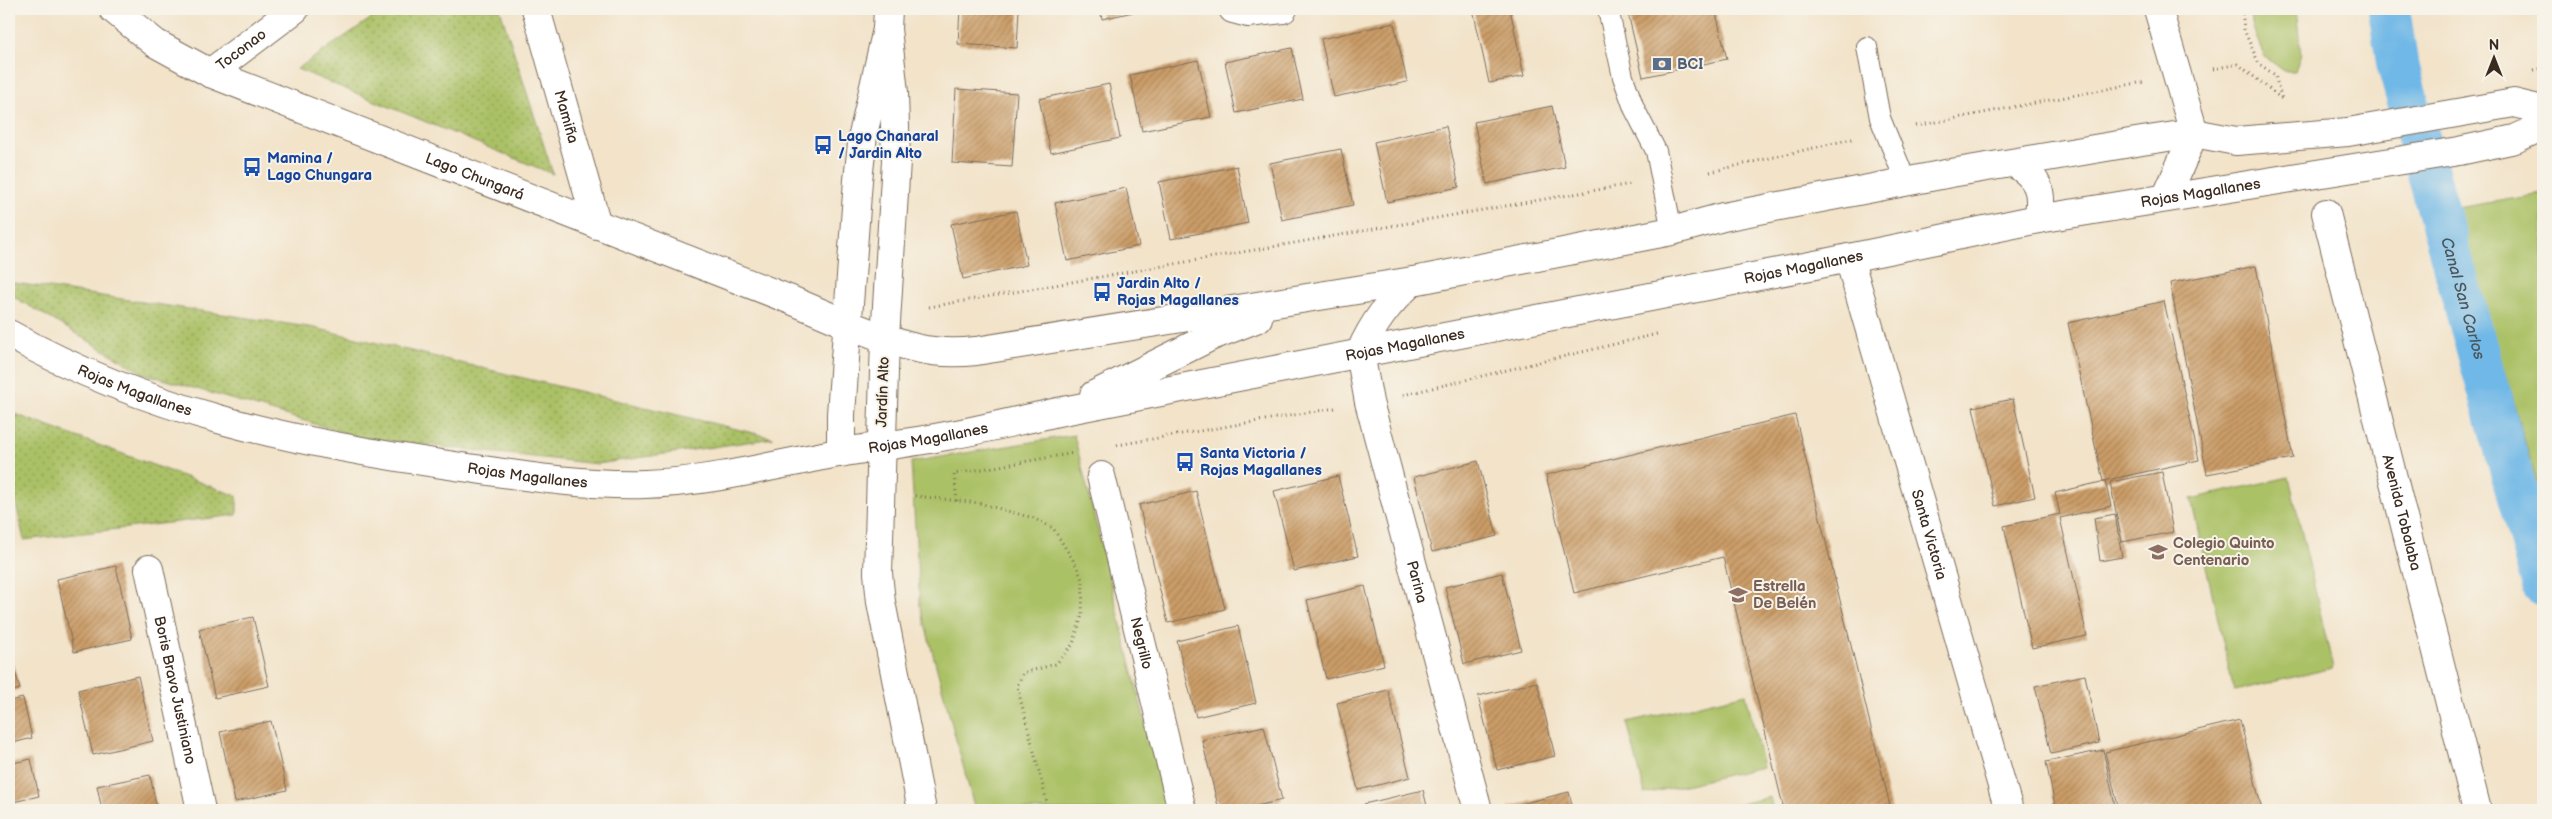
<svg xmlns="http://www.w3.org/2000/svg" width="2552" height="819" font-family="'Balsamiq Sans',sans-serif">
  <defs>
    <pattern id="grass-dots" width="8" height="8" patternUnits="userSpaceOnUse" patternTransform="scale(1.25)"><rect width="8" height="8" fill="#abc166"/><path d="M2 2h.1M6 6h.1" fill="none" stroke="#8c9d53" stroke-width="1.8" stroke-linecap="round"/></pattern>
    <pattern id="building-hatch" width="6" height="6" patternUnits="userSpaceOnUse" patternTransform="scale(1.25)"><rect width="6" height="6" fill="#cb9d68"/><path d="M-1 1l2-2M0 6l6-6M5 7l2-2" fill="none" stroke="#a68055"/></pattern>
  </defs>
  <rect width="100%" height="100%" fill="#f7f3e8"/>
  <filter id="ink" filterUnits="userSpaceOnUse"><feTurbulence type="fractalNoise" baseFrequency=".02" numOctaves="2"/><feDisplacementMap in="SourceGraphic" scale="10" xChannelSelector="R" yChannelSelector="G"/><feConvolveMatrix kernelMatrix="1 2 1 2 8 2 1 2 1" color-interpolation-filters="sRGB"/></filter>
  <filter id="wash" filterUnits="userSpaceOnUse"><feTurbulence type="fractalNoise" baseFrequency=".0096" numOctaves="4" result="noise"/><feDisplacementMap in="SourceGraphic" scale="20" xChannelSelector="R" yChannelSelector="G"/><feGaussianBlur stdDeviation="1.12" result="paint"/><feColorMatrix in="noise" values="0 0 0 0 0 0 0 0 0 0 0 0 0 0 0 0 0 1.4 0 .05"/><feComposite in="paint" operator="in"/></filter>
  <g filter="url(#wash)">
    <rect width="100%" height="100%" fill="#f2e3c9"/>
    <g fill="url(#grass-dots)" stroke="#737642">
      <polygon points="385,9 500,9 553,174 297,69"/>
      <polygon points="9,282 315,328 774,438 597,464 362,438 143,373 9,294"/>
      <polygon points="9,412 237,496 237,515 24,540 9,472"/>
    </g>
    <g fill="#abc166" stroke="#737642">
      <polygon points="2250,9 2296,9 2301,54 2295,71 2284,71 2264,56 2253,28"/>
      <polygon points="2543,194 2543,503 2456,208"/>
      <polygon points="1074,435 1167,810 975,810 920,606 911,462"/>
      <polygon points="2289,477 2333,668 2234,691 2191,499"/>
      <polygon points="1746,694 1763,767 1645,794 1627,722"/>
      <polygon points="1770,797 1773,810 1713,810"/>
    </g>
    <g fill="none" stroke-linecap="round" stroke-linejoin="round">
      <path stroke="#6fb8e7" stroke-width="42" id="s1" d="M 2389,9 L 2397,62 L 2543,586"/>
    </g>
    <g id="blocks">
      <g fill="url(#building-hatch)">
        <polygon points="960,9 1019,9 1017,48 958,44"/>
        <polygon points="1100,9 1142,9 1142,10 1102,19"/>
        <polygon points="1473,9 1510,9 1524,76 1489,83"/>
        <polygon points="1627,9 1715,9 1727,59 1643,77"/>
        <polygon points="1394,23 1407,82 1334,97 1321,39"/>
        <polygon points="1292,48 1303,99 1236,113 1225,62"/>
        <polygon points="1198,60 1211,117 1142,131 1130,75"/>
        <polygon points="1109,84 1120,138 1051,153 1039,99"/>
        <polygon points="956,89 1017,93 1012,167 952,163"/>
        <polygon points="1552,106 1565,167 1487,184 1474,122"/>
        <polygon points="1446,126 1459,187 1387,202 1374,142"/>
        <polygon points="1341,149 1353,205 1282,220 1270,163"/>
        <polygon points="1237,166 1248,223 1171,239 1159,182"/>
        <polygon points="1126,188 1139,246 1067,261 1055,203"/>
        <polygon points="1016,211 1027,265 963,279 951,224"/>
        <polygon points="2256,266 2293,458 2207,474 2170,283"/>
        <polygon points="2164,301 2199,460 2103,481 2068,323"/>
        <polygon points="2013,399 2035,497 1995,506 1973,407"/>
        <polygon points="1795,415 1891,810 1784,810 1723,557 1574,593 1546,475"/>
        <polygon points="1478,461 1497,536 1432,552 1414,477"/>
        <polygon points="2162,472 2173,532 2122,542 2110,482"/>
        <polygon points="1338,476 1358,556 1294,571 1274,491"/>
        <polygon points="2105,481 2111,506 2060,518 2087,636 2032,648 2004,526 2060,514 2055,493"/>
        <polygon points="1196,491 1225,609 1168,623 1139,505"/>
        <polygon points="2115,514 2122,557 2100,561 2094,518"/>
        <polygon points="116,566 132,639 74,652 57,579"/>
        <polygon points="1502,573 1521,650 1464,664 1445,587"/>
        <polygon points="1365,586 1384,665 1326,679 1307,600"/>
        <polygon points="9,608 14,627 9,628"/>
        <polygon points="253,617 269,686 215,698 199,629"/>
        <polygon points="1238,626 1256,703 1196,717 1177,641"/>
        <polygon points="9,649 20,689 9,692"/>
        <polygon points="2085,675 2099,743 2051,754 2035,686"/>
        <polygon points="138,676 153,741 93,755 78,690"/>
        <polygon points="1537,682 1555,756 1497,770 1478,696"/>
        <polygon points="1388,690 1410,777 1358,790 1337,703"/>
        <polygon points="23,698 32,738 9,744 9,701"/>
        <polygon points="2240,720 2262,810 2119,810 2105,752"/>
        <polygon points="271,721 287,790 235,802 220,732"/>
        <polygon points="1264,726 1282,800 1240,810 1219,810 1202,740"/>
        <polygon points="2103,750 2116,810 2056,810 2046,762"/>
        <polygon points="31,759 39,796 9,803 9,764"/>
        <polygon points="150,775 157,810 102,810 97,786"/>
        <polygon points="1423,790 1428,810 1365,810 1364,804"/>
        <polygon points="1569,792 1573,810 1509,810 1508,807"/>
      </g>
    </g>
  </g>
  <g filter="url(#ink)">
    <use href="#blocks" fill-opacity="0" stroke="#7b6b5a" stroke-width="1"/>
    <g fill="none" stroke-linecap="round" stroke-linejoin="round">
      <g stroke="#7b6b5a" stroke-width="22">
        <g id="service">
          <polyline points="1608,9 1623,77 1634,108 1656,151 1672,231"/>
          <polyline points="1867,47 1880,118 1906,182"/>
        </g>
      </g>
      <g stroke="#7b6b5a" stroke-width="30">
        <g id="minor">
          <path id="s2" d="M 113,9 L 155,43 L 210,73 L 791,300 L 847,324"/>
          <path id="s3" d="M 536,9 L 597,225"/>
          <polyline points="1233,9 1248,13 1283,9"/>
          <polyline points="2158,9 2194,133"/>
          <path id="s4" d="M 210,73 L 295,9"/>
          <path id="s5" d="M 2326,213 L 2477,810"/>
          <path id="s6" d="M 1849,258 L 2009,810"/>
          <path id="s7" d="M 1360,353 L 1369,402 L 1478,810"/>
          <path id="s8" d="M 1101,476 L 1182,810"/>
          <path id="s9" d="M 149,569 L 201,810"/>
        </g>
      </g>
      <g stroke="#7b6b5a" stroke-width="30">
        <g id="tertiary">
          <polyline points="887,29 894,93 896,161 885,338 878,573 881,602 922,810"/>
          <path d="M 2014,163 C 2038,177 2044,191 2038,219"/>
          <polyline points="2166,198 2194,133"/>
          <path d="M 847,324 C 894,342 924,357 976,351 L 1413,281 L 1672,231 L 1723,217 L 1951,173 L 2142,141 L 2194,133 L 2236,141 L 2348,132 L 2514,103 L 2543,110"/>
          <path id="s10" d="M 9,334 C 150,413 297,443 455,466 C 518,475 581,486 645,484 C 710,482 774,465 838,453 C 874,447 910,443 946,436 C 985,429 1024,419 1063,411 L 1815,265 L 2038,219 L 2459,151 L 2515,139 L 2543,126"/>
          <path d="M 1360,353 C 1373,323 1389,302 1413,281"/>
          <polyline points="1094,395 1212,336 1258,318"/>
          <polyline points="841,453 841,414 858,180 863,135 887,29 888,9"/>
        </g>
      </g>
      <g stroke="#7b6b5a" stroke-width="3" stroke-dasharray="1 4" stroke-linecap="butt">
        <polyline points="2242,9 2244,30 2259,64 2275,75 2282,100"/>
        <polyline points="2213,69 2238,64 2283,100"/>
        <polyline points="2534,70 2543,68"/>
        <polyline points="1916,126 2143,82"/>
        <polyline points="1710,172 1856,138"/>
        <polyline points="929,307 1631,184"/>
        <polyline points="1403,395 1657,334"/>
        <polyline points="1117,445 1335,408"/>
        <polyline points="915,496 979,503 1033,518 1053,528 1076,565 1083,582 1082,615 1073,644 1056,664 1023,673 1017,686 1049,810"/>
        <polyline points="957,501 954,474 1074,453"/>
      </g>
      <use href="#service" stroke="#fff" stroke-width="20"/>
      <use href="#minor" stroke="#fff" stroke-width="28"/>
      <use href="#tertiary" stroke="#fff" stroke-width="28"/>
    </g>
  </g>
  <defs>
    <g id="bank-bare" transform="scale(1.5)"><path d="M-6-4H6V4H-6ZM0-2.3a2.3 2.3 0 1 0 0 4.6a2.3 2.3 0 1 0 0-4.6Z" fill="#5c6f8a" stroke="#f7f3e8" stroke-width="2.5" paint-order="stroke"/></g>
    <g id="bus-bare" transform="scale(1.5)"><path d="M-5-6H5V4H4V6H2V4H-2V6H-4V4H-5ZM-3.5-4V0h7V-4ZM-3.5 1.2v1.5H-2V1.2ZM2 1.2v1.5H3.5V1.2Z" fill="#1a4fb4" stroke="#f7f3e8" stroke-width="2.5" paint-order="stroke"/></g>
    <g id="school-bare" transform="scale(1.5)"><path d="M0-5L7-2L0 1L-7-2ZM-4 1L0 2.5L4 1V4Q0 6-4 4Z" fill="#8d6e63" stroke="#f7f3e8" stroke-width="2.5" paint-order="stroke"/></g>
  </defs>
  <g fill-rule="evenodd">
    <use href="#bank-bare" x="1662" y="64"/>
    <use href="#bus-bare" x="823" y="145"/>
    <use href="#bus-bare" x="252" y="167"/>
    <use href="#bus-bare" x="1102" y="292"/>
    <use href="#bus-bare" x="1185" y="462"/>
    <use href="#school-bare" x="2158" y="552"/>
    <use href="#school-bare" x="1738" y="595"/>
  </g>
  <g text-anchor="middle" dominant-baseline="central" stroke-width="4" stroke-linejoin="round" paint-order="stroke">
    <g font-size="15" fill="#3b2a1e" stroke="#f7f3e8">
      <text stroke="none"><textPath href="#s4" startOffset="39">Toconao</textPath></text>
      <text stroke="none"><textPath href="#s3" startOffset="112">Mamiña</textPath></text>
      <text stroke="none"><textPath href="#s2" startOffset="401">Lago Chungará</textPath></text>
      <text stroke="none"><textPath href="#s10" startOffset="2242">Rojas Magallanes</textPath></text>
      <text stroke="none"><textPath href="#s10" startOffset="1838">Rojas Magallanes</textPath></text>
      <text stroke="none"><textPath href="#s10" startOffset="1432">Rojas Magallanes</textPath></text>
      <text stroke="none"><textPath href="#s10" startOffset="138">Rojas Magallanes</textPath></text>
      <text transform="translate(883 392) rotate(-88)">Jardín Alto</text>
      <text stroke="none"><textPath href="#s10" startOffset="946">Rojas Magallanes</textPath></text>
      <text stroke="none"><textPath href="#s10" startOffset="541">Rojas Magallanes</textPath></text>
      <text stroke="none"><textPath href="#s5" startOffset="309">Avenida Tobalaba</textPath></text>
      <text stroke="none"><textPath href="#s6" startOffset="288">Santa Victoria</textPath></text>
      <text stroke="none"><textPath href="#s7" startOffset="236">Parina</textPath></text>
      <text stroke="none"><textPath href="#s8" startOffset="172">Negrillo</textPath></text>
      <text stroke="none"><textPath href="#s9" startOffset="124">Boris Bravo Justiniano</textPath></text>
    </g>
    <g font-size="15" font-weight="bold" fill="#4e5e75" stroke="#f7f3e8" text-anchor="start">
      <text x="1677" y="64">BCI</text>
    </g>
    <g font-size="15" font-weight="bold" fill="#164399" stroke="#f7f3e8" text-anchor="start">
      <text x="838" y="136">Lago Chanaral<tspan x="838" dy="17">/ Jardin Alto</tspan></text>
      <text x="267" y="158">Mamina /<tspan x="267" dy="17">Lago Chungara</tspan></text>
      <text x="1117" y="283">Jardin Alto /<tspan x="1117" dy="17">Rojas Magallanes</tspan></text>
      <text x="1200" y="453">Santa Victoria /<tspan x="1200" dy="17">Rojas Magallanes</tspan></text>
    </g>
    <g font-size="15" font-weight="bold" fill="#785e54" stroke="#f7f3e8" text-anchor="start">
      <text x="2173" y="543">Colegio Quinto<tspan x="2173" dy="17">Centenario</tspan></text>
      <text x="1753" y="586">Estrella<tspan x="1753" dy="17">De Belén</tspan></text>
    </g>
    <g font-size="16" font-style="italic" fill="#4b555a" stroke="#f7f3e8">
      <text stroke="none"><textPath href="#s1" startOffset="299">Canal San Carlos</textPath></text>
    </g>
  </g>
  <rect width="2552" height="819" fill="none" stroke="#f7f3e8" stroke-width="30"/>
  <g transform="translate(2494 58)" stroke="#f7f3e8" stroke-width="4" paint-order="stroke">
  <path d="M0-4L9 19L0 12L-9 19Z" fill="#3b2a1e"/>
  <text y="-8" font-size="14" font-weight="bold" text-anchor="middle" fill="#3b2a1e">N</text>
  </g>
</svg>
